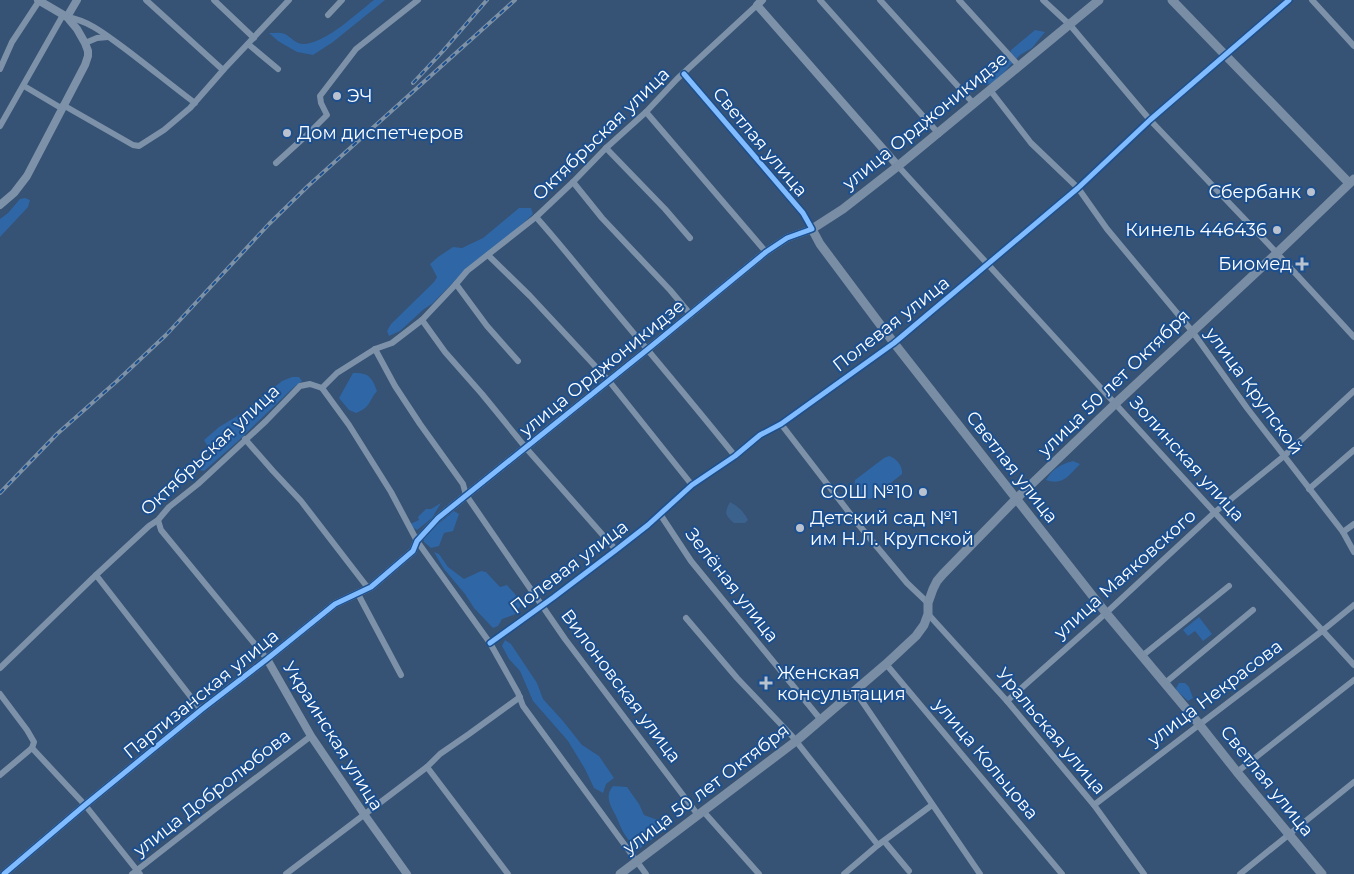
<svg xmlns="http://www.w3.org/2000/svg" width="1354" height="874" font-family="Montserrat,sans-serif">
  <rect width="100%" height="100%" fill="#365274"/>
  <g fill="#2f66a5">
    <path d="M 374,0 L 385,0 L 333,42 L 313,55 L 297,52 L 278,41 L 269,33 C 274,33 280,32 285,34 C 292,38 297,45 305,44 C 327,42 357,13 374,0 Z"/>
    <polygon points="1035,30 1045,32 1032,48 1020,55 994,83 985,85 982,80 994,63 1009,60 1011,50"/>
    <polygon points="25,198 30,200 28,207 0,237 0,219 8,213 20,199"/>
    <polygon points="519,208 531,208 533,214 511,235 469,266 432,304 424,309 400,331 389,336 387,331 391,324 434,282 437,277 430,264 438,257 453,247 462,248 483,238"/>
    <path d="M 353,373 C 368,372 372,377 377,391 C 368,402 371,407 356,413 L 349,410 L 339,398 Z"/>
    <polygon points="292,377 299,377 302,381 294,387 236,443 204,471 196,469 211,452 204,440 219,427 244,412 282,381"/>
    <path d="M 889,456 C 896,458 903,466 902,474 L 872,498 C 862,503 853,489 855,480 L 884,458 Z"/>
    <path d="M 1073,461 L 1080,464 C 1069,475 1063,486 1046,480 C 1052,469 1061,464 1073,461 Z"/>
    <polygon points="441,503 432,518 417,530 412,527 410,524 419,520 418,517 426,509 431,509"/>
    <polygon points="454,511 459,514 453,531 444,533 439,546 431,548 424,542 424,539 431,530"/>
    <polygon points="434,552 439,554 448,567 464,579 481,571 486,572 500,587 507,585 515,594 521,605 516,614 502,619 498,626 493,628 474,608 465,594 444,569"/>
    <polygon points="1199,617 1212,634 1203,641 1195,631 1188,636 1183,630"/>
    <polygon points="505,640 511,644 537,683 543,699 563,721 582,745 599,756 614,778 606,784 603,793 594,788 585,769 568,741 533,701 520,671 509,659 502,646"/>
    <polygon points="1179,683 1185,683 1189,687 1193,698 1188,701 1177,691 1176,688"/>
    <path d="M 613,786 L 627,787 L 639,804 L 644,815 L 666,823 L 666,828 L 638,850 C 626,839 622,831 616,816 C 611,806 604,796 613,786 Z"/>
  </g>
  <path fill="#3b618d" d="M 730,502 C 738,506 744,512 748,520 L 745,523 L 734,523 C 725,515 724,513 730,502 Z"/>
  <g fill="none" stroke-linecap="round" stroke-linejoin="round">
    <g stroke="#7d92a8" stroke-width="6">
      <polyline points="146,0 223,70"/>
      <polyline points="214,0 254,38"/>
      <polyline points="820,0 939,134"/>
      <polyline points="880,0 974,104"/>
      <polyline points="959,0 1019,66"/>
      <polyline points="1043,0 1070,25 1150,120 1273,249 1354,337"/>
      <polyline points="1312,0 1354,46"/>
      <polyline points="328,15 342,0"/>
      <path d="M 67,17 C 90,21 106,35 124,48 C 148,66 171,85 195,103"/>
      <polyline points="85,43 97,38 108,37"/>
      <polyline points="248,44 278,69"/>
      <polyline points="0,69 12,42 39,1"/>
      <polyline points="684,74 803,213 812,229"/>
      <polyline points="24,86 61,108"/>
      <polyline points="990,90 1031,143 1078,188 1107,229 1192,331 1247,408 1343,532 1354,552"/>
      <polyline points="63,105 133,145 139,146 164,130 190,108 225,68 289,0"/>
      <polyline points="646,112 766,252"/>
      <polyline points="0,126 63,15"/>
      <polyline points="606,148 665,209 690,238"/>
      <polyline points="276,163 308,134 327,115 321,103 320,96 356,49 418,0"/>
      <polyline points="898,166 1354,665"/>
      <polyline points="573,182 602,218 670,290 691,315"/>
      <path d="M 536,217 C 562,246 585,276 610,305 C 652,355 694,405 735,456"/>
      <polyline points="488,255 530,296 609,381 692,485"/>
      <polyline points="456,284 487,326 518,361"/>
      <polyline points="422,320 445,352 482,394 526,448 616,550"/>
      <polyline points="375,349 395,386 420,424 463,484 466,495 565,639 698,815"/>
      <polyline points="322,388 349,425 391,492 417,541 490,643 518,693 523,706 646,874"/>
      <polyline points="781,424 858,524 907,583 928,603"/>
      <polyline points="245,439 273,471 301,501 368,588"/>
      <polyline points="1309,489 1354,450"/>
      <polyline points="660,514 691,561 821,720"/>
      <polyline points="158,520 161,530 267,659"/>
      <polyline points="1343,532 1354,524"/>
      <polyline points="96,575 201,710"/>
      <polyline points="358,594 401,675"/>
      <polyline points="928,614 1007,701 1094,805 1144,874"/>
      <polyline points="686,618 737,678 792,736 878,845"/>
      <polyline points="490,643 554,597 616,550 648,525 692,485 735,456 760,435 781,424 894,343 1078,188 1150,120 1289,0"/>
      <polyline points="1142,656 1229,586"/>
      <polyline points="886,664 1062,874"/>
      <polyline points="0,668 96,575 149,526 158,520 169,507 198,484 266,421 300,386 310,384 322,388 337,373 375,349 392,343 422,320 456,284 467,271 536,217 573,182 606,148 646,112 677,79 757,5"/>
      <polyline points="1165,683 1253,610"/>
      <polyline points="855,691 980,874"/>
      <polyline points="0,694 27,730 34,742 32,748"/>
      <polyline points="1007,701 1106,613 1215,512 1284,456 1354,391"/>
      <polyline points="32,748 85,805 140,874"/>
      <polyline points="427,767 508,874"/>
      <polyline points="1237,772 1354,680"/>
      <polyline points="0,775 32,748"/>
      <polyline points="1094,805 1322,631 1354,605"/>
      <polyline points="703,811 759,874"/>
      <polyline points="884,841 909,871"/>
      <polyline points="132,874 223,803 311,736"/>
      <polyline points="286,874 427,767 440,754 469,734 520,697"/>
      <polyline points="844,874 878,845 932,805"/>
      <polyline points="1240,874 1354,782"/>
    </g>
    <g stroke="#7d92a8" stroke-width="8">
      <polyline points="762,0 757,5 898,166"/>
      <polyline points="67,17 77,0"/>
      <polyline points="0,205 14,193 27,176 85,65 88,56 88,51 85,43 77,29 67,17 38,0"/>
      <polyline points="267,659 311,736 364,814 407,874"/>
      <polyline points="4,874 85,805 201,710 267,659 335,604 371,587 413,551 417,541 438,518 648,349 766,252 787,238 812,229"/>
    </g>
    <g stroke="#798da4" stroke-width="9">
      <polyline points="1099,0 898,166 843,209 812,229 820,244 894,343 1106,613 1199,724 1237,772 1322,874"/>
      <polyline points="1172,0 1349,183"/>
      <polyline points="620,874 796,741 886,664 916,636 924,625 928,614 928,603 933,589 937,581 943,574 1016,499 1116,403 1277,253 1354,179"/>
    </g>
    <g stroke="#7e92a7" stroke-width="4">
      <g id="rail">
        <polyline points="413,83 443,51 487,0"/>
        <polyline points="0,493 57,434 117,381 166,335 269,224 308,186 515,0"/>
      </g>
    </g>
    <use href="#rail" stroke="#1b4f8f" stroke-width="2" stroke-dasharray="5.5" stroke-linecap="butt"/>
    <g stroke="#1b4f8f" stroke-width="8">
      <g id="cycleway">
        <polyline points="490,643 554,597 616,550 648,525 692,485 735,456 760,435 781,424 894,343 1078,188 1150,120 1289,0"/>
        <polyline points="4,874 85,805 201,710 267,659 335,604 371,587 413,551 417,541 438,518 648,349 766,252 787,238 812,229 803,213 684,74"/>
      </g>
    </g>
    <use href="#cycleway" stroke="#80bcff" stroke-width="5"/>
  </g>
  <g fill="#b9c2ce" stroke="#1b4f8f" stroke-width="2">
    <circle cx="337" cy="96" r="5"/>
    <circle cx="287" cy="133" r="5"/>
    <circle cx="1311" cy="192" r="5"/>
    <circle cx="1277" cy="230" r="5"/>
    <path d="M1299.5 256.5h5v5h5v5h-5v5h-5v-5h-5v-5h5z"/>
    <circle cx="923" cy="492" r="5"/>
    <circle cx="800" cy="528" r="5"/>
    <path d="M763.5 675.5h5v5h5v5h-5v5h-5v-5h-5v-5h5z"/>
  </g>
  <g text-anchor="middle" dominant-baseline="central" stroke-width="4" stroke-linejoin="round" paint-order="stroke">
    <g font-size="18" fill="#fff" stroke="#1b4f8f" text-anchor="start">
      <text x="347" y="96">ЭЧ</text>
      <text x="297" y="133">Дом диспетчеров</text>
      <text x="1301" y="192" text-anchor="end">Сбербанк</text>
      <text x="1267" y="230" text-anchor="end">Кинель 446436</text>
      <text x="1292" y="264" text-anchor="end">Биомед</text>
      <text x="913" y="492" text-anchor="end">СОШ №10</text>
      <text x="810" y="518">Детский сад №1<tspan x="810" dy="21">им Н.Л. Крупской</tspan></text>
      <text x="777" y="673">Женская<tspan x="777" dy="21">консультация</tspan></text>
    </g>
    <g font-size="18" fill="#fff" stroke="#1b4f8f">
      <text transform="translate(925 121) rotate(-39)">улица Орджоникидзе</text>
      <text transform="translate(601 134) rotate(-44)">Октябрьская улица</text>
      <text transform="translate(760 142) rotate(50)">Светлая улица</text>
      <text transform="translate(891 324) rotate(-38)">Полевая улица</text>
      <text transform="translate(602 368) rotate(-39)">улица Орджоникидзе</text>
      <text transform="translate(1114 383) rotate(-44)">улица 50 лет Октября</text>
      <text transform="translate(1254 391) rotate(54)">улица Крупской</text>
      <text transform="translate(210 450) rotate(-43)">Октябрьская улица</text>
      <text transform="translate(1187 459) rotate(48)">Золинская улица</text>
      <text transform="translate(1012 467) rotate(52)">Светлая улица</text>
      <text transform="translate(569 567) rotate(-37)">Полевая улица</text>
      <text transform="translate(1125 574) rotate(-42)">улица Маяковского</text>
      <text transform="translate(732 585) rotate(52)">Зелёная улица</text>
      <text transform="translate(621 686) rotate(53)">Вилоновская улица</text>
      <text transform="translate(1215 693) rotate(-37)">улица Некрасова</text>
      <text transform="translate(201 694) rotate(-39)">Партизанская улица</text>
      <text transform="translate(1051 731) rotate(50)">Уральская улица</text>
      <text transform="translate(333 736) rotate(58)">Украинская улица</text>
      <text transform="translate(986 759) rotate(50)">улица Кольцова</text>
      <text transform="translate(1267 781) rotate(51)">Светлая улица</text>
      <text transform="translate(706 789) rotate(-37)">улица 50 лет Октября</text>
      <text transform="translate(212 793) rotate(-38)">улица Добролюбова</text>
    </g>
  </g>
</svg>
